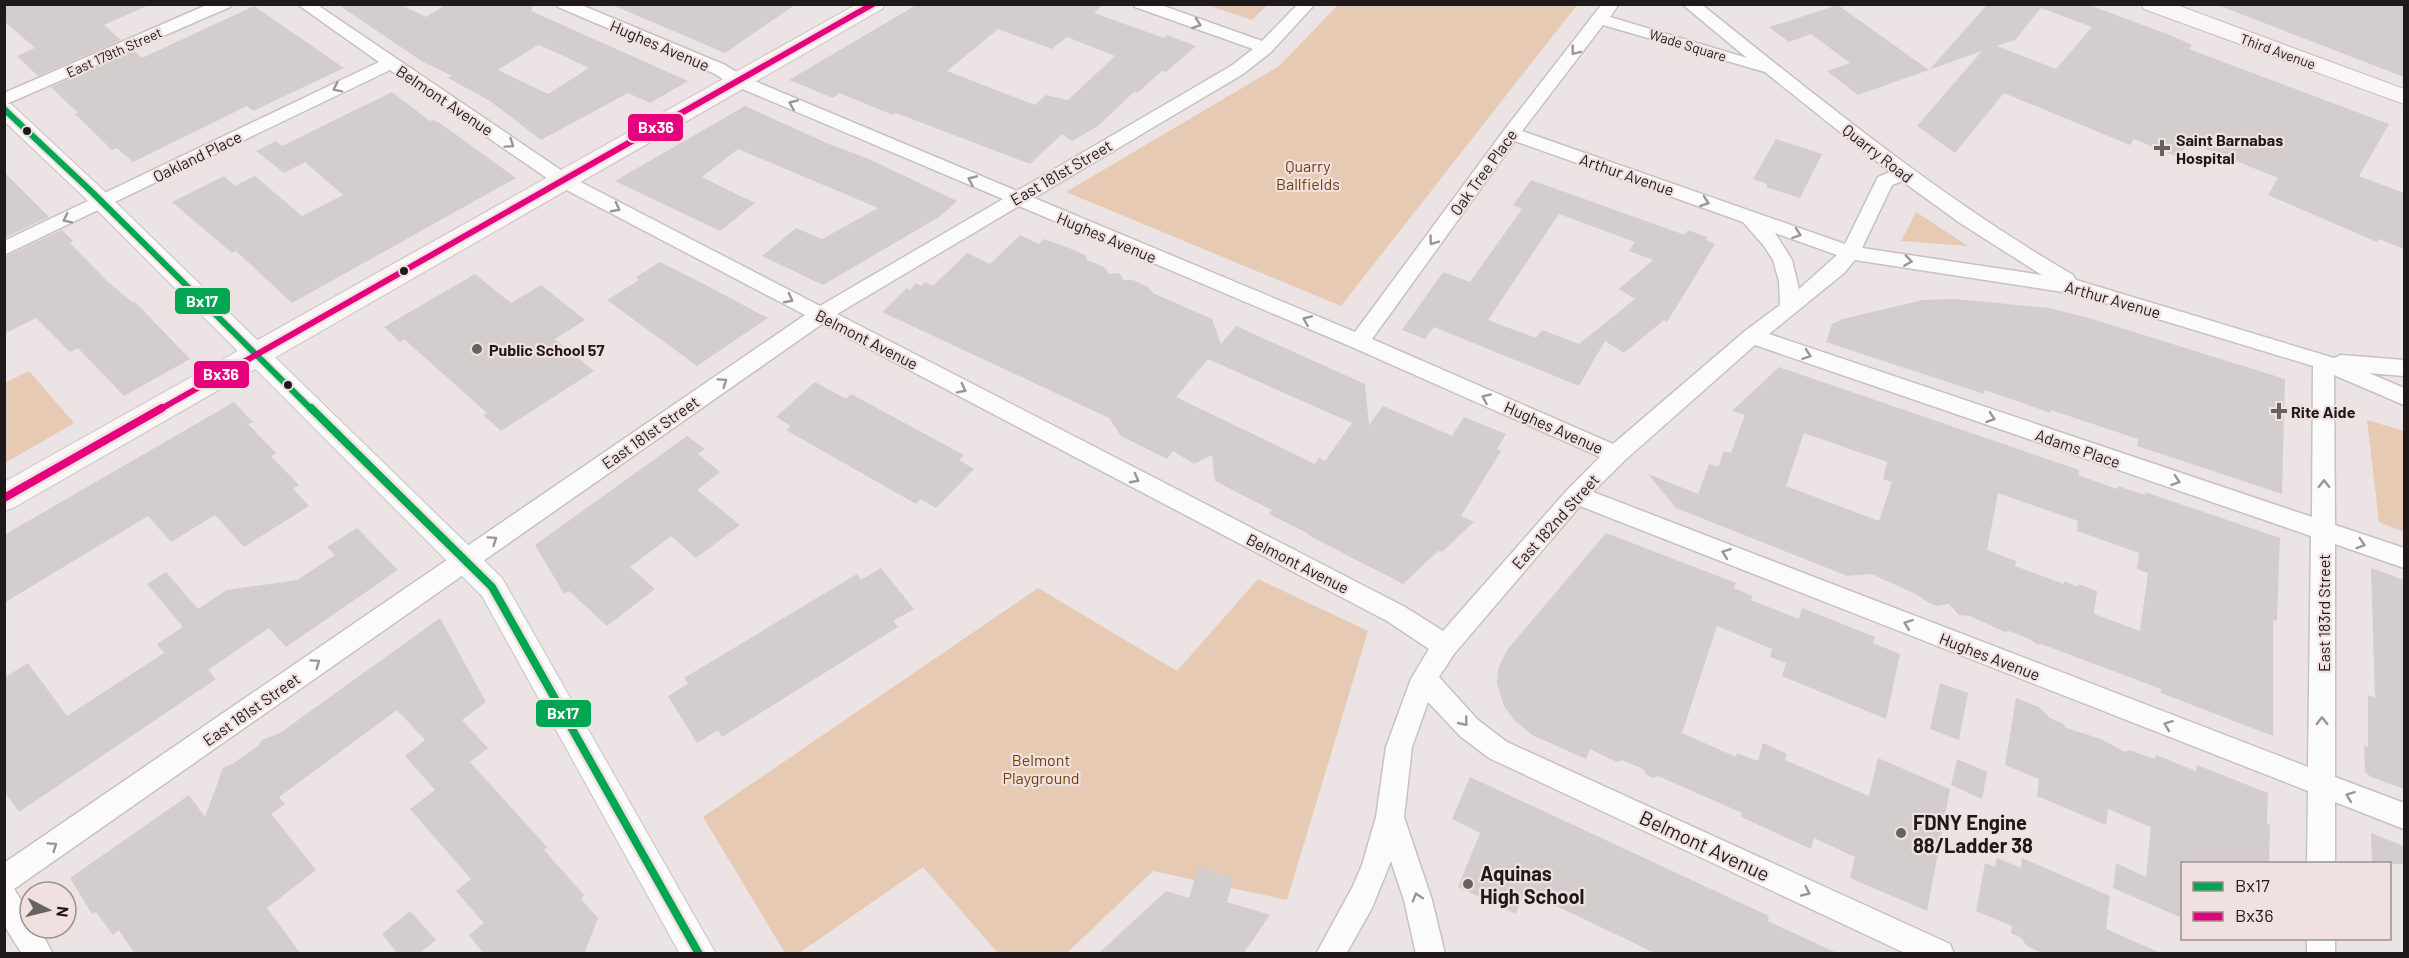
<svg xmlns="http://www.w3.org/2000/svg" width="2409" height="958" font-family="Barlow,sans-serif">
  <rect width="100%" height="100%" fill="#ece4e4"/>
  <g fill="#e6cab4">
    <polygon points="1339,4 1577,5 1341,306 1066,192 1279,66"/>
    <polygon points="1207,5 1267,5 1252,20"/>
    <polygon points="1916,212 1968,246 1901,241"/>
    <polygon points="29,371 74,423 5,463 5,383"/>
    <polygon points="2367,420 2404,431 2404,532 2379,522"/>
    <polygon points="1258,579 1368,631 1287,900 1153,871 1067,953 998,953 923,867 799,953 785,953 703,817 1038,588 1177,671"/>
  </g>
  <g fill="#d3cdcd" fill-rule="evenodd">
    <polygon points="4,4 151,4 104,25 121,40 38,76 17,56 35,48 4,21"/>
    <path d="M 337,4 L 399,4 L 426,17 L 447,4 L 534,4 L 531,11 L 688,81 L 650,103 L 628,93 L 541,140 L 490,101 L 448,78 L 452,76 L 423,62 ZM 538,45 L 555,52 L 589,68 L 548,94 L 498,70 Z"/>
    <polygon points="610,4 796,4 725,53"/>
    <path d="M 918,4 L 1104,4 L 1094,13 L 1164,38 L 1167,35 L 1196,46 L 1166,72 L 1162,71 L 1137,93 L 1134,92 L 1098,126 L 1072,141 L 1062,134 L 1030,164 L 896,113 L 893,115 L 839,93 L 833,98 L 789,80 ZM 998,29 L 1052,49 L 1067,37 L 1115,56 L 1068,100 L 1046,95 L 1035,105 L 947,71 Z"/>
    <polygon points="2221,4 2404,4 2404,77 2220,6"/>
    <path d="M 1838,5 L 1929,70 L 1987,5 L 2089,5 L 2170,35 L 2192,45 L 2189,49 L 2389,124 L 2359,176 L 2404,193 L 2404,249 L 2379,239 L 2377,242 L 2268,195 L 2278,178 L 2189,142 L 2182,152 L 2179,150 L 2175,156 L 2134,139 L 2130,145 L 2004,93 L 1955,153 L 1917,126 L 1982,51 L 1858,95 L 1827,71 L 1850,63 L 1811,34 L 1789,42 L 1769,27 ZM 2041,8 L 2092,27 L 2056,69 L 1997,46 L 2015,40 Z"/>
    <polygon points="254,6 344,68 253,111 247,106 133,162 117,148 112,150 75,114 78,113 51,87 134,51 142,58"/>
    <polygon points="392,92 430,121 434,120 447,128 516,178 292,303 236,251 232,253 172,202 224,176 235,186 255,176 302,216 343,195 305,162 284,173 256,151 276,141 282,146"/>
    <polygon points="745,106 829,144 869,159 957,201 939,217 823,285 762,256 796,228 822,239 878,208 738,149 702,177 755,203 720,231 615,181"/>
    <polygon points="1776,139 1822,154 1800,198 1766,187 1767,184 1753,179"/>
    <polygon points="4,172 49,217 4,238"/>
    <path d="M 1531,180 L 1685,235 L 1688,230 L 1707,237 L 1706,240 L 1715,244 L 1667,322 L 1664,320 L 1624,353 L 1605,341 L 1579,386 L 1434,327 L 1425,339 L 1402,330 L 1443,272 L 1470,282 L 1522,209 L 1513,205 ZM 1559,214 L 1635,242 L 1629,251 L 1653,260 L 1619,289 L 1635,299 L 1579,344 L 1542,330 L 1536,338 L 1488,320 Z"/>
    <polygon points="62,230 73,241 70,243 107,281 132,302 134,301 190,359 124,396 78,348 70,352 36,318 4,334 4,257"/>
    <path d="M 1020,235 L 1039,244 L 1044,239 L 1067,247 L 1085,255 L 1087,260 L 1104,267 L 1109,274 L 1119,273 L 1124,280 L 1133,280 L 1149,288 L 1153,293 L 1212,319 L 1221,344 L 1236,326 L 1365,384 L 1369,425 L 1383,406 L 1452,436 L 1464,417 L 1506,434 L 1497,449 L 1501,451 L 1461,516 L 1474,522 L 1442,552 L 1438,551 L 1403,584 L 1308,535 L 1309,534 L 1269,514 L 1272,510 L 1215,481 L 1212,455 L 1194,464 L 1173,451 L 1167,459 L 1121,436 L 1109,418 L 882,312 L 907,288 L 910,290 L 916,283 L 921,286 L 925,282 L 933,286 L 967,253 L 990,264 ZM 1208,359 L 1293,397 L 1352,423 L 1325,461 L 1319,458 L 1315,464 L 1176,397 Z"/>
    <polygon points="660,262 698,281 768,318 697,366 607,300 639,280 636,277"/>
    <polygon points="475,274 511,303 541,285 585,320 555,339 594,371 501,431 483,415 487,413 404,339 400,342 384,327"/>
    <polygon points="1955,299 2049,308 2089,318 2285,379 2282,494 2137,446 2138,439 2051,410 2051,413 1985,390 1984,394 1826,342 1832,324 1843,319 1923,300"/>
    <path d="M 1779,367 L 2079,470 L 2078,475 L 2117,489 L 2118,486 L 2145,495 L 2145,492 L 2280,538 L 2277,621 L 2273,620 L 2273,736 L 2161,693 L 2161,689 L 2041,644 L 2038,645 L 2029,639 L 2009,631 L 2005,632 L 1970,616 L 1959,615 L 1949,604 L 1937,606 L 1929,603 L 1916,594 L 1871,574 L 1847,576 L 1676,508 L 1648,474 L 1698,494 L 1709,464 L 1718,467 L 1724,451 L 1731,453 L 1745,415 L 1732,411 ZM 1804,433 L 1887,462 L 1883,479 L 1892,482 L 1879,521 L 1786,486 ZM 1998,493 L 2078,521 L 2077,531 L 2139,553 L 2137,569 L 2148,573 L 2140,631 L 2094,614 L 2097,591 L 2079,584 L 2078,587 L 2064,581 L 2064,584 L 2015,566 L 2016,561 L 1987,550 Z"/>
    <polygon points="815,382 846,399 851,394 964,455 959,460 974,469 936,508 920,499 916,504 786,430 791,426 776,417"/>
    <polygon points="234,402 253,422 248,424 276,453 271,456 299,485 293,489 309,506 244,547 215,515 171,542 148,516 4,603 4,535"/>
    <polygon points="687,436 705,449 698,454 720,472 697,490 740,525 696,558 671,536 630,567 655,589 607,626 569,591 564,594 535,545"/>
    <polygon points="357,528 398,570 286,647 269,628 208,670 216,679 19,812 4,791 4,678 28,663 67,716 164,653 157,644 183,627 147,584 166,572 198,609 227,590 297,580 335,555 327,547"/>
    <polygon points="1606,533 1736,583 1734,588 1753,596 1751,600 1799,619 1802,608 1875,637 1873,643 1900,654 1886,719 1782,676 1786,663 1770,657 1772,649 1717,626 1682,733 1736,757 1737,753 1758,761 1763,743 1787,754 1785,760 1869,796 1878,758 1950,789 1927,911 1850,878 1855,857 1814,838 1811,849 1741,817 1742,813 1658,776 1653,778 1647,775 1643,769 1622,760 1617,762 1590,749 1586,759 1532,735 1514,720 1504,706 1497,684 1498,669 1507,650"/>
    <polygon points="881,568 914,609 893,621 898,627 722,737 718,730 697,743 668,696 688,684 684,678 857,574 861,580"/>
    <polygon points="2371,568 2404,580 2404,789 2371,777 2365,772 2364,745 2368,747 2368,695 2375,698"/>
    <polygon points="440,618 486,702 462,720 488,748 470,762 547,847 544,850 584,895 581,899 598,918 584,954 484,954 469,935 484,923 456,891 471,879 410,809 435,790 405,756 425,740 397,710 279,797 285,804 271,814 316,870 267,908 301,954 135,954 119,930 113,935 96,912 92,914 70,878 189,795 205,817 223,768 234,763 259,745 262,740 280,733"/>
    <polygon points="1940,683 1968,693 1959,740 1930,729"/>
    <polygon points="2016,698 2039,707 2050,718 2062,723 2066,728 2101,739 2125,752 2129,750 2155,759 2156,755 2196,771 2197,765 2268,793 2267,824 2270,825 2269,864 2182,864 2182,918 2113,888 2116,863 2146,877 2151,827 2108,809 2106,825 2037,796 2039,779 2005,765"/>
    <polygon points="1957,759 1987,772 1982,799 1951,785"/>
    <polygon points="1470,777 1769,916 1768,921 1839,954 1657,954 1525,891 1516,914 1458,887 1480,833 1452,819"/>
    <polygon points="2371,833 2404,846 2404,864 2372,864"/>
    <polygon points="1997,858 2021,868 2022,858 2110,896 2106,929 2163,954 2044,954 2027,946 2021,938 2011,933 2012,926 1976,911 1985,863 1995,867"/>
    <polygon points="1198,867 1234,877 1227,902 1270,915 1243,954 1098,954 1166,891 1189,898"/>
    <polygon points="410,911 436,940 419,954 398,954 382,934"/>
  </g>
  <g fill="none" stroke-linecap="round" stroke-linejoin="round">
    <g stroke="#c8c1c1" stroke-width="3">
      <g id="minor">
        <polygon points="209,4 232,4 230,7 4,105 4,93"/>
        <path d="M 297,4 L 316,4 L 571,177 L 820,306 L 1003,199 L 733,85 L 713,73 L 558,7 L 556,4 L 579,4 L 725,65 L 745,77 L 1017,191 L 1231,66 L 1253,49 L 1135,7 L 1133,4 L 1158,4 L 1262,41 L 1298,4 L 1315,4 L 1271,52 L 1243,74 L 1034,198 L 1355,332 L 1505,129 L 1602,4 L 1619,4 L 1610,17 L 1747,58 L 1682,4 L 1701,4 C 1821,100 1939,197 2073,275 L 2076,280 L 2334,358 L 2341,355 L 2404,360 L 2404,376 L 2369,373 L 2404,388 L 2404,405 L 2334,375 L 2335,525 L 2404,548 L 2404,568 L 2335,544 L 2335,777 L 2404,803 L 2404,829 L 2335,802 L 2335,864 L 2307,864 L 2308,791 L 1580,506 L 1454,654 L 1439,677 L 1478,720 L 1507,742 L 1950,944 L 1954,954 L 1907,954 L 1489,758 L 1460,736 L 1428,702 L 1412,747 L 1404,817 L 1432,900 L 1445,954 L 1416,954 L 1404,900 L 1391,861 L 1372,908 L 1346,954 L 1316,954 L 1352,888 L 1362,865 L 1376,817 L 1386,747 L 1411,679 L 1429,649 L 1387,621 L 822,324 L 14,889 L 30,914 L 30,928 L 39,928 L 53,954 L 22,954 L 4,925 L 4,863 L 805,315 L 557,185 L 390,70 L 4,255 L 4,241 L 379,62 ZM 1603,25 L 1765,72 L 1890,172 L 1878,177 L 1876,181 L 1845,244 L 1522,131 ZM 1515,141 L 1743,222 L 1764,246 L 1773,260 L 1779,281 L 1780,305 L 1745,331 L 1613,444 L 1372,339 ZM 1902,181 L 1960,223 L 2042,275 L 1862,248 L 1892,185 ZM 1019,206 L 1352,347 L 1600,457 L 1568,489 L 1443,631 L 1405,607 L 837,314 ZM 1775,233 L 1837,255 L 1799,289 L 1792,260 ZM 1855,260 L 2076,294 L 2313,366 L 2312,517 L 1769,334 L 1844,273 ZM 1755,345 L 2311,536 L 2308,767 L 1593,492 L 1624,461 Z"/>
        <rect x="2307" y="938" width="28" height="16"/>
      </g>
    </g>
    <g stroke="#c8c1c1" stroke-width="2">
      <polygon id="tertiary" points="4,103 11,104 101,188 502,578 716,954 680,954 482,596 85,198 4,121"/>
    </g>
    <g stroke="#c8c1c1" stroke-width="2">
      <g id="secondary">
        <polygon points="857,4 885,4 882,9 15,507 4,511 4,482"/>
        <polygon points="2141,4 2174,4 2404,89 2404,104 2144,9"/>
      </g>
    </g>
    <use href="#minor" fill="#fcfbfb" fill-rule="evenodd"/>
    <use href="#tertiary" fill="#fcfbfb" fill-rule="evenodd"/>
    <use href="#secondary" fill="#faf6f5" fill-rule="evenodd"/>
    <g stroke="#f0e1e0" stroke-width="10">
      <polyline id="bus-1-far1" points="4,109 93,193 312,410"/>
    </g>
    <g stroke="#f0e1e0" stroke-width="13">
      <polyline id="bus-1" points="311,408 492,587 699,954"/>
    </g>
    <g stroke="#f0e1e0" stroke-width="10">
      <polyline id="bus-2-far1" points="159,410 873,4"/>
    </g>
    <g stroke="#f0e1e0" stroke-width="13">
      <polyline id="bus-2" points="4,498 162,408"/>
    </g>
    <use href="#bus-1-far1" stroke="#00a651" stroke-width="6"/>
    <use href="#bus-1" stroke="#00a651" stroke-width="8"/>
    <use href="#bus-2-far1" stroke="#e5007d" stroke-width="6"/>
    <use href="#bus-2" stroke="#e5007d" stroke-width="8"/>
  </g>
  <defs><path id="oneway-chevron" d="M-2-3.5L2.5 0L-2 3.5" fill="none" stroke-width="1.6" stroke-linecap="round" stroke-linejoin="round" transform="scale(1.5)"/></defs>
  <g stroke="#999695">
    <use href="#oneway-chevron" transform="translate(1197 24) rotate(19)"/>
    <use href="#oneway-chevron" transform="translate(1575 51) rotate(128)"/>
    <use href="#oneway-chevron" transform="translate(337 88) rotate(154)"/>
    <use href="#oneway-chevron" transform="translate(793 104) rotate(-157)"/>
    <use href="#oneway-chevron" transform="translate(510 144) rotate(34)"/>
    <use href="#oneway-chevron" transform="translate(972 180) rotate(-157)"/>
    <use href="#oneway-chevron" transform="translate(1705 202) rotate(19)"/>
    <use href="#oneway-chevron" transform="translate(616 208) rotate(28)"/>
    <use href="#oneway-chevron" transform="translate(67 219) rotate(154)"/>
    <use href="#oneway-chevron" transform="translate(1797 234) rotate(19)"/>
    <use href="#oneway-chevron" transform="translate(1433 241) rotate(126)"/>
    <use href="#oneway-chevron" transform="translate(1908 261) rotate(8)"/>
    <use href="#oneway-chevron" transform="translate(789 299) rotate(28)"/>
    <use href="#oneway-chevron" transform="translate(1307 320) rotate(-157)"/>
    <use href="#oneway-chevron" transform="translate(1807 355) rotate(19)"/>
    <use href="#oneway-chevron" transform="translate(723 382) rotate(-35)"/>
    <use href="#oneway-chevron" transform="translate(962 389) rotate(27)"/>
    <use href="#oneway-chevron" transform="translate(1486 398) rotate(-156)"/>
    <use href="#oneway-chevron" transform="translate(1991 418) rotate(19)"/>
    <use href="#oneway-chevron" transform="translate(1135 479) rotate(28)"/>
    <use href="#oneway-chevron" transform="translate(2176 481) rotate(19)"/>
    <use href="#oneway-chevron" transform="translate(2324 484) rotate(-90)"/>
    <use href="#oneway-chevron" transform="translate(493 540) rotate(-35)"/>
    <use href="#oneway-chevron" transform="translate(2361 544) rotate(18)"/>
    <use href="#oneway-chevron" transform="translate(1726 553) rotate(-159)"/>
    <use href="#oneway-chevron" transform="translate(1908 624) rotate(-159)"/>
    <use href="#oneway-chevron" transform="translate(316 663) rotate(-35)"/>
    <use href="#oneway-chevron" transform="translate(2322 721) rotate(-90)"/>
    <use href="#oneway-chevron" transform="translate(1464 722) rotate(51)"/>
    <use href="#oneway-chevron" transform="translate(2168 725) rotate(-159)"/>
    <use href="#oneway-chevron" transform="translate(2350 796) rotate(-159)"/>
    <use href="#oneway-chevron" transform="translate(53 846) rotate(-35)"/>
    <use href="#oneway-chevron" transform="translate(1806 892) rotate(25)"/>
    <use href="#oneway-chevron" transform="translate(1417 897) rotate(-107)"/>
  </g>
  <g fill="#1f1a19" stroke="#f0e1e0" stroke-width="2">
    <circle cx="27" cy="131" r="5"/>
    <circle cx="404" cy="271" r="5"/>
    <circle cx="288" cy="385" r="5"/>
  </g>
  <g fill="#676160" stroke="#f0e1e0" stroke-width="2">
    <path d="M2159 139h6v6h6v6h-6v6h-6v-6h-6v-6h6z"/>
    <circle cx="477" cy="349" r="6"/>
    <path d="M2276 402h6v6h6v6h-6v6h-6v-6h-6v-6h6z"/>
    <circle cx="1901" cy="833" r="6"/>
    <circle cx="1468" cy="884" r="6"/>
  </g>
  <g text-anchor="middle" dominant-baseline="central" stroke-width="4.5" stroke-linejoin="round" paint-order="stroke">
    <g font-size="14" fill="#1f1a19" stroke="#f0e1e0">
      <text transform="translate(1688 45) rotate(17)">Wade Square</text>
      <text transform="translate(2278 51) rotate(20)">Third Avenue</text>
      <text transform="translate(114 52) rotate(-24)">East 179th Street</text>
    </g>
    <g font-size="16" fill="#1f1a19" stroke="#f0e1e0">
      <text transform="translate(660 45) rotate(23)">Hughes Avenue</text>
      <text transform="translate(445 100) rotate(34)">Belmont Avenue</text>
      <text transform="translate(1878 153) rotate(38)">Quarry Road</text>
      <text transform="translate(197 156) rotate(-26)">Oakland Place</text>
      <text transform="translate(1061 172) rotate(-30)">East 181st Street</text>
      <text transform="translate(1483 172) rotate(-54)">Oak Tree Place</text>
      <text transform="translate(1627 174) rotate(19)">Arthur Avenue</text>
      <text transform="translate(1107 237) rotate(23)">Hughes Avenue</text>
      <text transform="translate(2113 299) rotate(16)">Arthur Avenue</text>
      <text transform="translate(867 339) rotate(27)">Belmont Avenue</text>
      <text transform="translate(1554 427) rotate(24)">Hughes Avenue</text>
      <text transform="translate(650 432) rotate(-35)">East 181st Street</text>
      <text transform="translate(2078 448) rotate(19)">Adams Place</text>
      <text transform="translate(1555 521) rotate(-48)">East 182nd Street</text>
      <text transform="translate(1298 563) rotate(27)">Belmont Avenue</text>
      <text transform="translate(2323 613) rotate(-90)">East 183rd Street</text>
      <text transform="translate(1990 656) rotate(21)">Hughes Avenue</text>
      <text transform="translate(251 709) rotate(-35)">East 181st Street</text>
    </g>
    <g font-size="16" font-weight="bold" fill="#1f1a19" stroke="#f0e1e0" text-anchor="start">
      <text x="2176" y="139">Saint Barnabas<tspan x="2176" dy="18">Hospital</tspan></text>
      <text x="489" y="349">Public School 57</text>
      <text x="2291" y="411">Rite Aide</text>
    </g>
    <g font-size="16" fill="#6f3f09" stroke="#f0e1e0">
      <text x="1308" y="165">Quarry<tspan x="1308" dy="18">Ballfields</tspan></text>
      <text x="1041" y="759">Belmont<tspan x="1041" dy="18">Playground</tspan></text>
    </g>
    <g font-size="20" font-weight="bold" fill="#1f1a19" stroke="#f0e1e0" text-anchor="start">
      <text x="1913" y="822">FDNY Engine<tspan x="1913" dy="23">88/Ladder 38</tspan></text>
      <text x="1480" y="873">Aquinas<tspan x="1480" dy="23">High School</tspan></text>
    </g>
    <g font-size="20" fill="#1f1a19" stroke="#f0e1e0">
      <text transform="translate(1705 845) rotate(25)">Belmont Avenue</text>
    </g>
  </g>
  <g stroke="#f0e1e0" stroke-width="2">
    <rect x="627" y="113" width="57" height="29" rx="6" fill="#e5007d"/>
    <rect x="174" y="287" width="57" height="28" rx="6" fill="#00a651"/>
    <rect x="193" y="360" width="57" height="29" rx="6" fill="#e5007d"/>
    <rect x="535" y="699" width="57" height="29" rx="6" fill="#00a651"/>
  </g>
  <g font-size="16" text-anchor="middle" font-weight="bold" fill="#fff">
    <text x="656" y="133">Bx36</text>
    <text x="202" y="307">Bx17</text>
    <text x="221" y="380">Bx36</text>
    <text x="563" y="719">Bx17</text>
  </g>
  <rect width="2409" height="958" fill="none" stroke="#1f1a19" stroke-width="12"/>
  <rect x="2181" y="862" width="210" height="78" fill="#f0e1e0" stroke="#9c9190" stroke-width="1.5"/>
  <rect x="2193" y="882" width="30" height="9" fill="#00a651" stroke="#9c9190" stroke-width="1.5"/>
  <text x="2235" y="892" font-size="18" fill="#1f1a19">Bx17</text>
  <rect x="2193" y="912" width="30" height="9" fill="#e5007d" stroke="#9c9190" stroke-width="1.5"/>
  <text x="2235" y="922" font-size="18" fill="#1f1a19">Bx36</text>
  <g transform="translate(48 910) rotate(97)"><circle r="28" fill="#f0e1e0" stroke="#9c9190" stroke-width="1.5"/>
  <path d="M0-4.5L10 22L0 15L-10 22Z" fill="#676160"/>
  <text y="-9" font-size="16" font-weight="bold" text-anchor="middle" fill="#1f1a19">N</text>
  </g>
</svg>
